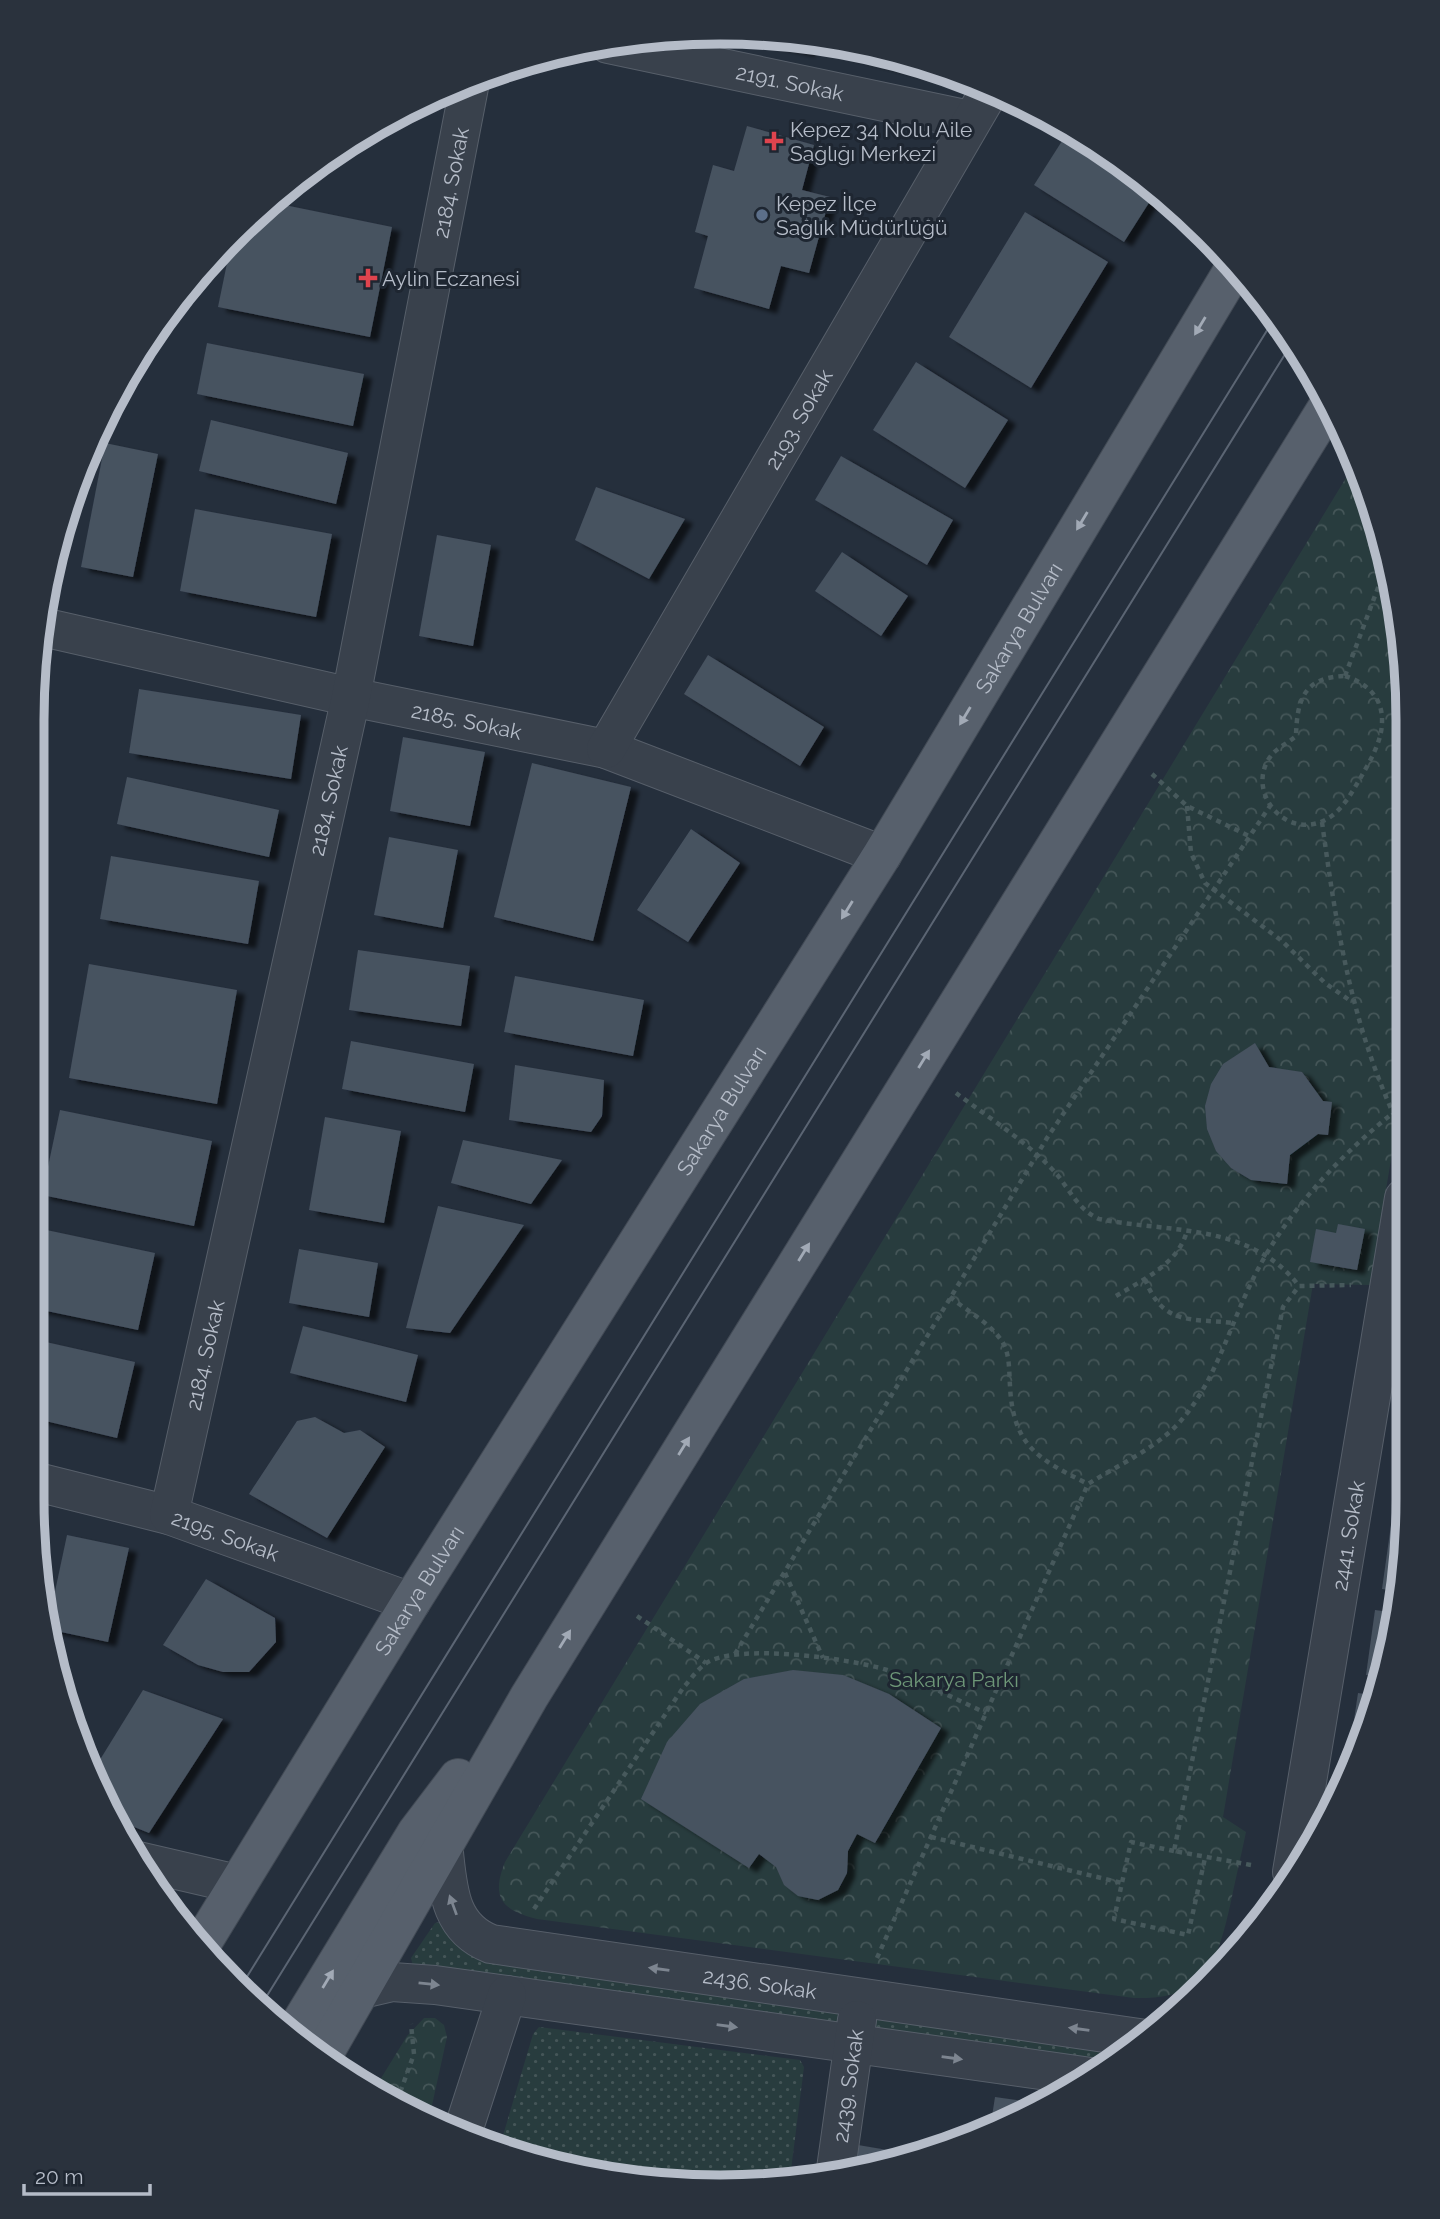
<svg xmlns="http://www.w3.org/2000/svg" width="1440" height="2219" font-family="Raleway,sans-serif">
  <defs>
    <pattern id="grass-dots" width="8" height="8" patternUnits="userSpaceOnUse" patternTransform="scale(1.75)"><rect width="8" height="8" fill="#283c3e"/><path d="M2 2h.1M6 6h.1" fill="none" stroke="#455658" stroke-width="1.8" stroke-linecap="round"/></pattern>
    <pattern id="forest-crowns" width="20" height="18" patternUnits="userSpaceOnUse" patternTransform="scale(1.75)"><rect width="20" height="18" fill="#283c3e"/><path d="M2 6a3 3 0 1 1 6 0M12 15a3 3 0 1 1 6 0" fill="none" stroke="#455658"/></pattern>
    <filter id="shadow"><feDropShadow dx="8" dy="4.5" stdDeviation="2" flood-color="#0009"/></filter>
  </defs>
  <rect width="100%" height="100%" fill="#252f3c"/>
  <g fill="url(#grass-dots)">
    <polygon points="441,1922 843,2009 841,2029 413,1966 411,1958 435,1923"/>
    <polygon points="870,2013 1132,2050 1106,2068 868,2032"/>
    <polygon points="539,2027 800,2060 804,2067 790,2178 675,2186 542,2164 499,2149 533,2034"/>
  </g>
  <g fill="url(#forest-crowns)">
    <path d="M 1355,463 L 1385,542 L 1407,675 L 1405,1076 L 1370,1285 L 1313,1284 L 1223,1817 L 1246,1832 C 1241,1856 1235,1881 1230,1906 C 1216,1967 1204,2000 1134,1998 L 537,1919 C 501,1910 491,1897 505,1862 Z"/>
    <polygon points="424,2018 435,2018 444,2025 447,2037 429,2119 375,2088 407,2036"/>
  </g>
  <g fill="#475260" filter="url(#shadow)">
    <polygon points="757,36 810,37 807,52 756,40"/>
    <polygon points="846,46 936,67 912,72 843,54"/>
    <polygon points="747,126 814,145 802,190 830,197 809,273 781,266 769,309 694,288 708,236 695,232 713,165 734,171"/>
    <polygon points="1062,141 1152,198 1124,242 1034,185"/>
    <polygon points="270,202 392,227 370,337 218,307 232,239"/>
    <polygon points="1025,212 1108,262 1031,388 949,337"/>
    <polygon points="207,343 364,374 353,426 197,394"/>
    <polygon points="916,362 1008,420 965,488 873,430"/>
    <polygon points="211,420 348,453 336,504 199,471"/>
    <polygon points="105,443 158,454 133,577 81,567"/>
    <polygon points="841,456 953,520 927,565 815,500"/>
    <polygon points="596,487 685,519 649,579 575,540"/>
    <polygon points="195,509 332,534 316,617 180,591"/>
    <polygon points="437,535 491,545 473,646 419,636"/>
    <polygon points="842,552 908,596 881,636 815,591"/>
    <polygon points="708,655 824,727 800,766 684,694"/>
    <polygon points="139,689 301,715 291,779 129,753"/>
    <polygon points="403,737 485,752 470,826 390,811"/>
    <polygon points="532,763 631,787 593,941 494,917"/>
    <polygon points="127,777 279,810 269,857 117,824"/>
    <polygon points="691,829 740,863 688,942 637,910"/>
    <polygon points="389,837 458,850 443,928 374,915"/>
    <polygon points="111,856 259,881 248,944 100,919"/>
    <polygon points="358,950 470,966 461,1026 349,1010"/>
    <polygon points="89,964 237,990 217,1104 69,1078"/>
    <polygon points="515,976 644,1000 633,1056 504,1032"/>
    <polygon points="351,1041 474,1064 465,1112 342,1089"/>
    <polygon points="1255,1043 1269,1067 1302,1072 1323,1101 1332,1102 1328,1135 1318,1134 1290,1155 1287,1184 1251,1180 1231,1168 1216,1151 1207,1129 1205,1106 1211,1084 1223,1064"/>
    <polygon points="515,1065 604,1080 602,1116 591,1132 509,1120"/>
    <polygon points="60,1110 212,1141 194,1226 42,1195"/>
    <polygon points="325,1117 401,1131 384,1223 309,1210"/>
    <polygon points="463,1140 562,1160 531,1204 451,1183"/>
    <polygon points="438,1206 524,1225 450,1333 406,1328"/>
    <polygon points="1338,1224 1365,1229 1357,1270 1310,1262 1316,1229 1336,1233"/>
    <polygon points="37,1228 155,1253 138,1330 37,1309"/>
    <polygon points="299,1249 378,1263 369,1317 289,1303"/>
    <polygon points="303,1326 418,1355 406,1402 290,1373"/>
    <polygon points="37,1340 135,1362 117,1438 37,1419"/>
    <polygon points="315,1417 344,1433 360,1430 385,1447 327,1538 249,1494 297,1421"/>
    <polygon points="1391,1525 1403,1527 1402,1592 1382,1589"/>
    <polygon points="67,1535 129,1548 108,1642 47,1629"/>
    <polygon points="206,1579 275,1618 276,1642 249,1672 223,1672 198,1665 163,1645"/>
    <polygon points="1375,1610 1398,1613 1385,1677 1366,1675"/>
    <polygon points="793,1670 843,1675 889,1694 941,1728 875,1843 857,1834 848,1851 847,1873 838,1890 818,1900 798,1896 784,1885 776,1867 759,1854 749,1868 641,1799 667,1742 700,1704 744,1679"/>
    <polygon points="143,1690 223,1719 149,1833 117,1820 93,1771"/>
    <polygon points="1358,1693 1378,1696 1346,1780 1345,1780"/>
    <polygon points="995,2097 1046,2104 990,2129"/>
    <polygon points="858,2145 923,2156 854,2174"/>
  </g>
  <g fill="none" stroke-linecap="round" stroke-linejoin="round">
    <g stroke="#575f6a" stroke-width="40">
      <g id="street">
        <path id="s1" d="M 608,44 L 970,120"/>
        <path id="s2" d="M 38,626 L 351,697 L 606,749 L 882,855"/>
        <path id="s3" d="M 606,749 L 990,90"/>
        <path id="s4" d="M 37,1482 L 169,1515 L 411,1602"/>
        <path id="s5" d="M 169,1515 L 351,697 L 470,82"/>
        <path id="s6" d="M 443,1844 C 448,1885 447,1927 491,1944 L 1146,2039"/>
        <polyline points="138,1861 237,1884"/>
        <path id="s7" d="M 1292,1872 L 1404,1198"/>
        <polyline points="362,1989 392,1982 435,1985 1091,2077"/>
        <polyline points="461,2137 507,1995"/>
        <path id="s8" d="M 835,2176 L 857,2020"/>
      </g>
    </g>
    <g stroke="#424a55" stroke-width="40">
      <g id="primary">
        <path id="s9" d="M 199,1948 L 411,1602 L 882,855 L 1235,267"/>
        <polyline points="292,2037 417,1832 458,1778"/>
        <polyline points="322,2057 529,1697 1330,403"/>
      </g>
    </g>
    <g stroke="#47595c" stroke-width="4.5" stroke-dasharray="5 5" stroke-linecap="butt">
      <polyline points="1373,529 1379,526"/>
      <path d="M 1345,676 C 1367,683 1383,698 1382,722 C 1382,741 1370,761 1361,777 C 1351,794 1341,813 1323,821 C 1286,838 1248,795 1268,760 C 1275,748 1286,745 1296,736 C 1297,701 1303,677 1345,676 Z"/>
      <polyline points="1345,676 1388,561"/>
      <polyline points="1152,774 1187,806 1249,836"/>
      <polyline points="1187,806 1191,853 1205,883 1282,941 1325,983 1352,1002"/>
      <path d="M 1322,822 C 1336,924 1350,1017 1393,1113 L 1405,1116"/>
      <path d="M 956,1093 C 988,1117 1024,1140 1051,1168 C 1069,1186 1075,1208 1099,1219 C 1170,1233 1251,1223 1299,1286"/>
      <path d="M 1145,1279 C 1163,1326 1190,1318 1233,1323"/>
      <path d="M 1116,1296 C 1144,1279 1178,1264 1187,1231"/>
      <path d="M 950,1297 C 967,1311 992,1324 1003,1343 C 1010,1355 1009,1372 1010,1386 C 1013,1446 1038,1459 1088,1484"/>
      <polyline points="785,1573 823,1658"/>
      <polyline points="637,1616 706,1663"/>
      <polyline points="735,1654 1047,1138 1270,806"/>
      <polyline points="931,1837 1122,1883"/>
      <polyline points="1174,1851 1131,1842 1114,1919 1188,1935 1205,1858"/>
      <polyline points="1251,1865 1174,1851 1283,1307 1299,1286 1351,1285"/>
      <path d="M 534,1909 L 683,1688 C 690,1680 697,1670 705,1664 C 735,1642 852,1659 887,1670 C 921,1681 953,1698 986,1713"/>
      <path d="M 877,1958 L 1088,1484 C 1120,1464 1161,1446 1184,1417 C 1217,1377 1230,1325 1253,1279 C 1284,1215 1339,1156 1393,1113"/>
      <polyline points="397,2101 414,2054 411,2024"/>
    </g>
    <use href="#street" stroke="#39414c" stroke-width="38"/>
    <use href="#primary" stroke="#57606c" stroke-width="38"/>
    <g stroke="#5b6573" stroke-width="2">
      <polyline points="240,1988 1276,316"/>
      <polyline points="260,2007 1292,343"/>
    </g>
  </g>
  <defs><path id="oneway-solid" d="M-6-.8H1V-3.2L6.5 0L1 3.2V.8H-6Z" transform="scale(1.75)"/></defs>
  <g fill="#a2aab6">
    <use href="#oneway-solid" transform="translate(1200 326) rotate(121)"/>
    <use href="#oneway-solid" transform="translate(1082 521) rotate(121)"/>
    <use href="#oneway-solid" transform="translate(965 716) rotate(121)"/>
    <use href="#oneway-solid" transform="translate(847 910) rotate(122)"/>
    <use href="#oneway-solid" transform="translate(924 1059) rotate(-58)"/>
    <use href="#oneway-solid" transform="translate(804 1252) rotate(-58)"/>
    <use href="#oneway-solid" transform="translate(684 1446) rotate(-58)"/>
    <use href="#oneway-solid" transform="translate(565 1639) rotate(-58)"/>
    <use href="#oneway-solid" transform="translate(328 1979) rotate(-59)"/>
  </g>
  <g fill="#7d8590">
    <use href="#oneway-solid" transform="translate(453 1905) rotate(-110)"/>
    <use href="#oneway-solid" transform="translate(659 1969) rotate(-172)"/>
    <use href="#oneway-solid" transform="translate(429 1984) rotate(6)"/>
    <use href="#oneway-solid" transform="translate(727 2026) rotate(8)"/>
    <use href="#oneway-solid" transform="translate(1079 2029) rotate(-172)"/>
    <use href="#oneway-solid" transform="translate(952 2058) rotate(8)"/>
  </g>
  <g fill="#e0444e" stroke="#1e2631" stroke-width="2.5">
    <path d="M770.5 130.5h7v7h7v7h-7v7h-7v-7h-7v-7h7z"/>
    <path d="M364.5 267.5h7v7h7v7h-7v7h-7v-7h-7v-7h7z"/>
  </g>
  <circle fill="#5c6f8a" stroke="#1e2631" stroke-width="2.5" cx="762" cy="215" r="7"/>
  <g text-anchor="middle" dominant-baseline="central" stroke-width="6" stroke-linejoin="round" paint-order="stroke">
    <g font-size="21" fill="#b5bcc8" stroke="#1e2631">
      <text stroke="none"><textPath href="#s1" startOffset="186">2191. Sokak</textPath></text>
      <text stroke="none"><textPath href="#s5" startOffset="1362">2184. Sokak</textPath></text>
      <text stroke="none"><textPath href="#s3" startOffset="382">2193. Sokak</textPath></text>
      <text stroke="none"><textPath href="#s9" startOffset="1554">Sakarya Bulvarı</textPath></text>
      <text stroke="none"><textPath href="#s2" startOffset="439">2185. Sokak</textPath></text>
      <text stroke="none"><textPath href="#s5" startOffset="732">2184. Sokak</textPath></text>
      <text stroke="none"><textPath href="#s9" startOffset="987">Sakarya Bulvarı</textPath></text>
      <text stroke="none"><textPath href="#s5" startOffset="164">2184. Sokak</textPath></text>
      <text stroke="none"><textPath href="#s7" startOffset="341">2441. Sokak</textPath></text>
      <text stroke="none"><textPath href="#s4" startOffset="196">2195. Sokak</textPath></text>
      <text stroke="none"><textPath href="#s9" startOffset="420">Sakarya Bulvarı</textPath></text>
      <text stroke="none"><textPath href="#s6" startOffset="390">2436. Sokak</textPath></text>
      <text stroke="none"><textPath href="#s8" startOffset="91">2439. Sokak</textPath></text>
    </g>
    <g font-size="21" fill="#b5bcc8" stroke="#1e2631" text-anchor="start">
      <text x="790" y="129">Kepez 34 Nolu Aile<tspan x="790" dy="24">Sağlığı Merkezi</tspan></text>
      <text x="776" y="203">Kepez İlçe<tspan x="776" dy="24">Sağlık Müdürlüğü</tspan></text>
      <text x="382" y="278">Aylin Eczanesi</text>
    </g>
    <g font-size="21" fill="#6e9778" stroke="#1e2631">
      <text x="954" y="1679">Sakarya Parkı</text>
    </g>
  </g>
  <path d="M0 0H1440V2219H0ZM720 44H720A676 676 0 0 1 1396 720V1499A676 676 0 0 1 720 2175H720A676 676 0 0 1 44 1499V720A676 676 0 0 1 720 44Z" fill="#2a323d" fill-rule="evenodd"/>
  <path fill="none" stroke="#b5bcc8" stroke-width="9" d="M720 44H720A676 676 0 0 1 1396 720V1499A676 676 0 0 1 720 2175H720A676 676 0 0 1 44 1499V720A676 676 0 0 1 720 44Z"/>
  <path d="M24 2184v10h126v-10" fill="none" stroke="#b5bcc8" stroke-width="3.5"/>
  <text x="35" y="2184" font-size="21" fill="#b5bcc8" stroke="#1e2631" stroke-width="5" paint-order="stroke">20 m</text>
</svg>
